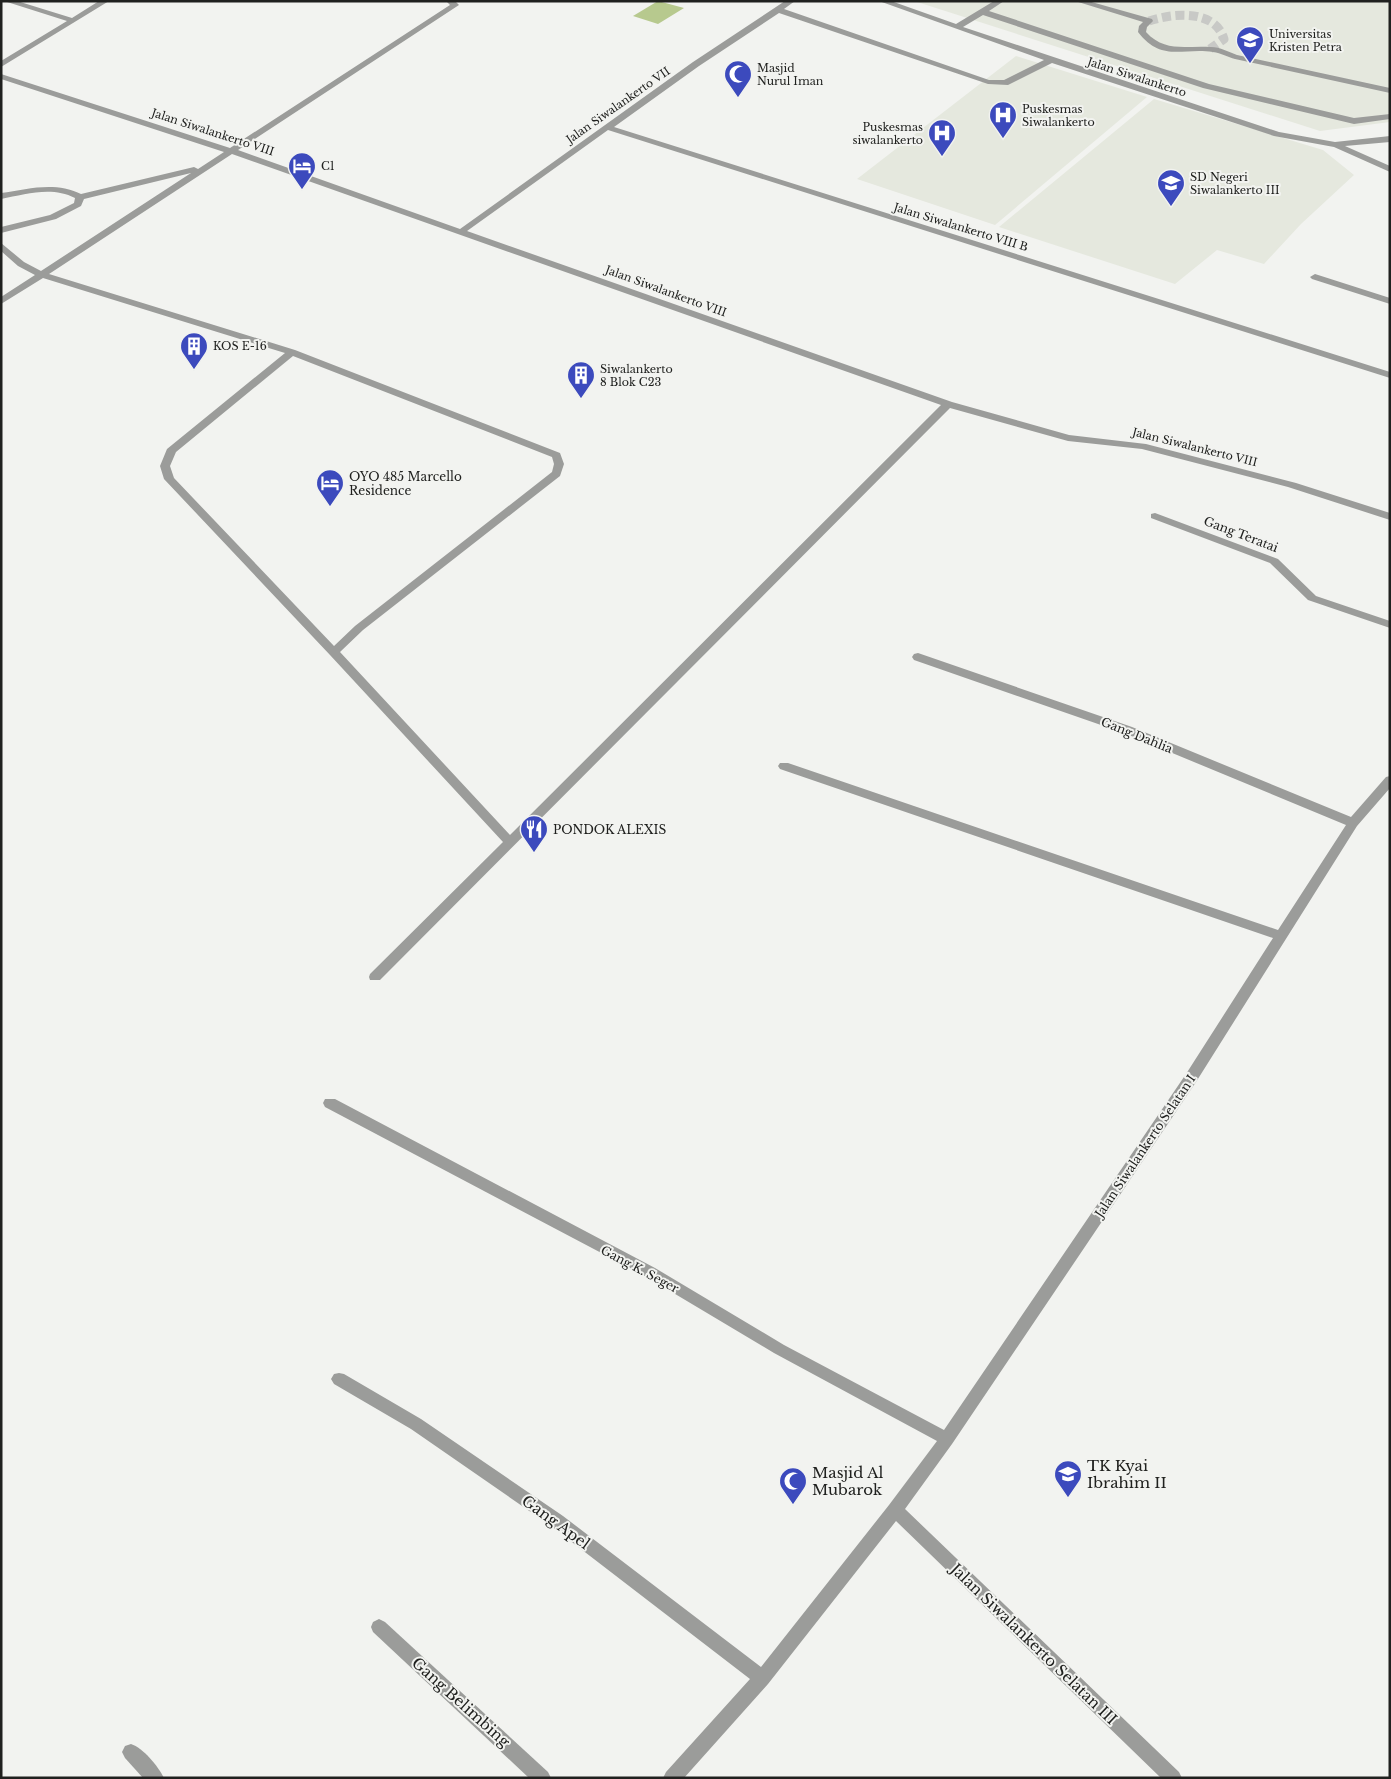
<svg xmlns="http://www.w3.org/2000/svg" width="1391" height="1779" font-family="'Libre Baskerville',serif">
  <rect width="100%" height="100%" fill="#f2f3f0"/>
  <g fill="#e5e8de">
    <polygon points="914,1 1390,1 1390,122 1320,131"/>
    <polygon points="1016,56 1147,97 995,225 857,179"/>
    <polygon points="1154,99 1323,150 1354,175 1301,224 1264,264 1217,250 1175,284 999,227"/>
  </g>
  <polygon fill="#b7c98e" points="658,1 684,8 658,24 633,16"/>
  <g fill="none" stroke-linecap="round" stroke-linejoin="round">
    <path stroke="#c8c9c6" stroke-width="9" stroke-dasharray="9 4.5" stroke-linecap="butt" d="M 1149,21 C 1173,13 1215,9 1224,39 L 1210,49"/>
    <g fill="#9b9c9a" fill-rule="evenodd">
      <polygon points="4,1 17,1 72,18 99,1 109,1 1,67 1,61 67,21"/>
      <path d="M 446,1 L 455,1 L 459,5 L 238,150 L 460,229 L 693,62 L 785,1 L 795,1 L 784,9 L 989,80 L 1004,80 L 1044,60 L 879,1 L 891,1 L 956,24 L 994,1 L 1004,1 L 989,11 L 1209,84 L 1354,118 L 1390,114 L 1390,119 L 1354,124 L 1203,88 L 983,15 L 963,27 L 1279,132 L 1335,142 L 1390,136 L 1390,142 L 1345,146 L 1390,166 L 1390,172 L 1334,147 L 1274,136 L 1052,63 L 1008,85 L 988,84 L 779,13 L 699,66 L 614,127 L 1390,372 L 1390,378 L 608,130 L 467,231 L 952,402 L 1069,435 L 1146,444 L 1296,483 L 1390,513 L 1390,520 L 1288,487 L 1142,449 L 1068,441 L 950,408 L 380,980 L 370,980 L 369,977 L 370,974 L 503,842 L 330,655 L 164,479 L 160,466 L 167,449 L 285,353 L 43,278 L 1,304 L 1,297 L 35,275 L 18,266 L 1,251 L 1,243 L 24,262 L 41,271 L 191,173 L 84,199 L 81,206 L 56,219 L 1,233 L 1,227 L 50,215 L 74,203 L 75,198 C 52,186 26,194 1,199 L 1,193 C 28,189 55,181 81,194 L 194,167 L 198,169 L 224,152 L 1,79 L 1,74 L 230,148 L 450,5 ZM 232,154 L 941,405 L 510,835 L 340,652 L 363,630 L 560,476 L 564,464 L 560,453 L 295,350 L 49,274 ZM 293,356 L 552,457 L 554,464 L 552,472 L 355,626 L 334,646 L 174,478 L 170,466 L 176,452 Z"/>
      <path d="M 1075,1 L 1088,1 L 1152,19 L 1153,21 L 1147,27 L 1146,32 C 1165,53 1186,45 1211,47 C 1220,47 1229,52 1237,55 L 1390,88 L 1390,93 L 1235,59 C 1228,57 1221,53 1213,52 C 1183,47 1162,63 1138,32 L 1139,26 L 1143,22 Z"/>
      <polygon points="1315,274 1390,298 1390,304 1312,279 1310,277"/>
      <polygon points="1155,513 1278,559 1316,596 1390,621 1390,628 1308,600 1270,563 1151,518 1151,514"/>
      <polygon points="918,653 1132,727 1351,817 1386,777 1390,776 1390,788 1357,826 1196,1082 952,1444 905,1509 1179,1772 1182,1778 1161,1778 896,1521 768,1684 684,1778 663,1778 666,1772 750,1679 551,1526 411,1429 334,1384 331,1379 334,1374 339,1373 344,1374 421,1419 563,1516 761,1667 889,1505 937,1441 774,1353 645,1276 325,1107 323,1103 325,1099 335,1099 655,1268 784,1345 944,1430 1186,1074 1273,938 780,769 778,766 780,763 788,763 1278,930 1346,825 1124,733 914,660 912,657 914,654"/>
      <polygon points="379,1619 385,1622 548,1772 551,1778 529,1778 373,1632 371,1627 373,1622"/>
      <path d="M 131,1744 C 143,1748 158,1766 164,1778 L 143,1778 L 125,1758 L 122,1752 L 125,1746 Z"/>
    </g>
  </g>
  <defs>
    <g id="university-pin" transform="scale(1.4375)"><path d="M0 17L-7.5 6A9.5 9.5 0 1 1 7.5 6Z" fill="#3c4abd" stroke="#f2f3f0"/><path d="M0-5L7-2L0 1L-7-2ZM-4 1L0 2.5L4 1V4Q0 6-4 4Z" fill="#fff"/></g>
    <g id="mosque-pin" transform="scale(1.4375)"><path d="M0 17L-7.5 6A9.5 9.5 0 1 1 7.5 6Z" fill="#3c4abd" stroke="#f2f3f0"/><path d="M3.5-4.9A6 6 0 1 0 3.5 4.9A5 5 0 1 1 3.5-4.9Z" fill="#fff"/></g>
    <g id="hospital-pin" transform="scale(1.4375)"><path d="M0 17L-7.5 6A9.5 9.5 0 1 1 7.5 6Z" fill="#3c4abd" stroke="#f2f3f0"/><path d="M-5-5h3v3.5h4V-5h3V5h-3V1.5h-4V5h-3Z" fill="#fff"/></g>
    <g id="hotel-pin" transform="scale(1.4375)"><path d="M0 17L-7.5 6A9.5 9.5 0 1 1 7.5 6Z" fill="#3c4abd" stroke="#f2f3f0"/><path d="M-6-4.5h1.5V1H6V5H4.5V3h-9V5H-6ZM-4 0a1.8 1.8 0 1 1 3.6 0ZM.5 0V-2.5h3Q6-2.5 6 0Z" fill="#fff"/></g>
    <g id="school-pin" transform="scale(1.4375)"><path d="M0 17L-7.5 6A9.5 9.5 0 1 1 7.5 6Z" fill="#3c4abd" stroke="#f2f3f0"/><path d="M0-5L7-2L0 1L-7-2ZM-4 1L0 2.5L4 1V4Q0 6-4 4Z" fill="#fff"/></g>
    <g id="building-pin" transform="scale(1.4375)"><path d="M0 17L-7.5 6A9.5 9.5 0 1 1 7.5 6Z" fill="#3c4abd" stroke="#f2f3f0"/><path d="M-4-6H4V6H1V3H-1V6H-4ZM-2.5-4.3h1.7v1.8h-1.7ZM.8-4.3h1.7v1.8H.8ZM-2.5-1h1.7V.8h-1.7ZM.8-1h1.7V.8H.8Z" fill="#fff"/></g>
    <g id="restaurant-pin" transform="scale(1.4375)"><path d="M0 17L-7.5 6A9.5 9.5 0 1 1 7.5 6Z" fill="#3c4abd" stroke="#f2f3f0"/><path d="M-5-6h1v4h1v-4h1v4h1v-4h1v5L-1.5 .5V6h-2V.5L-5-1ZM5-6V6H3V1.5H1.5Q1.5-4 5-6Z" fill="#fff"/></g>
  </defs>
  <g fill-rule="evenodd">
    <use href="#university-pin" x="1250" y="40"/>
    <use href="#mosque-pin" x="738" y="74"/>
    <use href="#hospital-pin" x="1003" y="115"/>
    <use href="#hospital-pin" x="942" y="133"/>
    <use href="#hotel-pin" x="302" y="166"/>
    <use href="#school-pin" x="1171" y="183"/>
    <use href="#building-pin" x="194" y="346"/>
    <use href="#building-pin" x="581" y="375"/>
    <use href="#hotel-pin" x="330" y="483"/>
    <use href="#restaurant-pin" x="534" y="829"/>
    <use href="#school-pin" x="1068" y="1474"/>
    <use href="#mosque-pin" x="793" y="1481"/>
  </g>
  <g text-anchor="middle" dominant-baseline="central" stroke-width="4" stroke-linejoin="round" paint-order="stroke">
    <g font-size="11" fill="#20211f" stroke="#f2f3f0" text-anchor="start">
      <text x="1269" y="34">Universitas<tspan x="1269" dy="13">Kristen Petra</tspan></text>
      <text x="757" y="68">Masjid<tspan x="757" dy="13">Nurul Iman</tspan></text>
      <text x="1022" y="109">Puskesmas<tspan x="1022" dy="13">Siwalankerto</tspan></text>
      <text x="923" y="127" text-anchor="end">Puskesmas<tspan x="923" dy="13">siwalankerto</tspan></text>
      <text x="321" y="166">C1</text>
      <text x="1190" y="177">SD Negeri<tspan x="1190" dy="13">Siwalankerto III</tspan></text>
      <text x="213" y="346">KOS E-16</text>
      <text x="600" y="369">Siwalankerto<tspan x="600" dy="13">8 Blok C23</tspan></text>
    </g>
    <g font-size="11" fill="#20211f" stroke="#f2f3f0">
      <text transform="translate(1137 77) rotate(18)">Jalan Siwalankerto</text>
      <text transform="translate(618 105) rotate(-35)">Jalan Siwalankerto VII</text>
      <text transform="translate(213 132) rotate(18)">Jalan Siwalankerto VIII</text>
      <text transform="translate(961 227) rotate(17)">Jalan Siwalankerto VIII B</text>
      <text transform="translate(666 291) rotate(20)">Jalan Siwalankerto VIII</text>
      <text transform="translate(1195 447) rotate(14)">Jalan Siwalankerto VIII</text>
    </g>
    <g font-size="12" fill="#20211f" stroke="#f2f3f0" text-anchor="start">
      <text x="349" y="476">OYO 485 Marcello<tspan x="349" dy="14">Residence</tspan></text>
      <text x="553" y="829">PONDOK ALEXIS</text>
    </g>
    <g font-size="12" fill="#20211f" stroke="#f2f3f0">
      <text transform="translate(1241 534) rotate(21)">Gang Teratai</text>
      <text transform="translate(1137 735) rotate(22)">Gang Dahlia</text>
      <text transform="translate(1145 1146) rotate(-56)">Jalan Siwalankerto Selatan I</text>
      <text transform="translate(640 1269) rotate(28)">Gang K. Seger</text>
    </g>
    <g font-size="15" fill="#20211f" stroke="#f2f3f0" text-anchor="start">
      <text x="1087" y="1465">TK Kyai<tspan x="1087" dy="17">Ibrahim II</tspan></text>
      <text x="812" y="1472">Masjid Al<tspan x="812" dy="17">Mubarok</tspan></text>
    </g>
    <g font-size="15" fill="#20211f" stroke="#f2f3f0">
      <text transform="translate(556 1522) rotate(36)">Gang Apel</text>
      <text transform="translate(1034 1644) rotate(44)">Jalan Siwalankerto Selatan III</text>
      <text transform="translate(461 1702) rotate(42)">Gang Belimbing</text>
    </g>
  </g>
  <rect width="1391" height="1779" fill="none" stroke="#20211f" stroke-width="5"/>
</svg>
